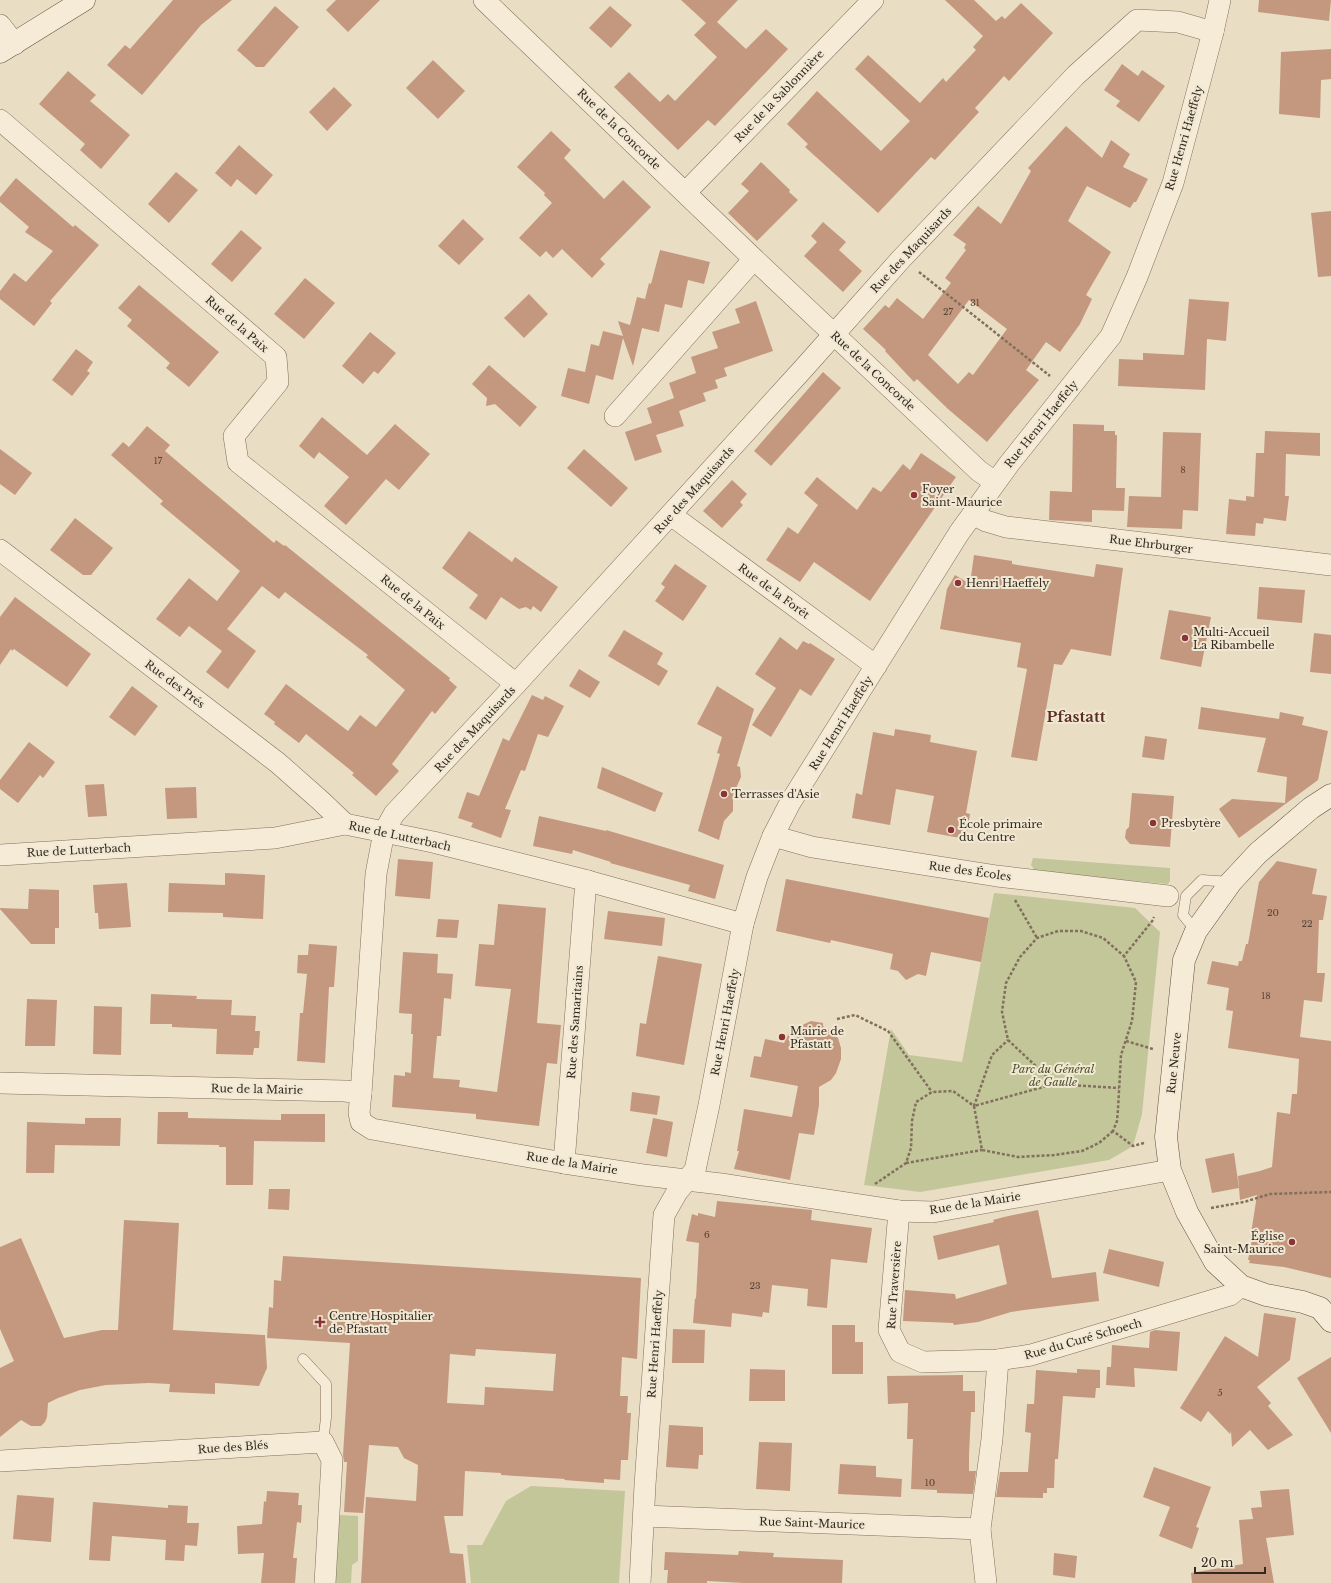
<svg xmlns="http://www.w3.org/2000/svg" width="1331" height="1583" font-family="'Libre Baskerville',serif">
  <rect width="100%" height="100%" fill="#e9ddc4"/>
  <g fill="#c2c699">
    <polygon points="1033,858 1170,868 1170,881 1168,884 1036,872 1031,865"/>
    <polygon points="994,893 1135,908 1160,932 1142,1114 1133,1146 1109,1160 920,1192 864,1185 891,1029 909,1055 962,1062"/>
    <polygon points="531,1486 625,1491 619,1583 471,1583 467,1545 482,1545 506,1501"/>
    <polygon points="338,1515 358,1516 358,1561 352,1565 351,1583 335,1583"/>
  </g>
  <g fill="#c4987e" fill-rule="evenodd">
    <polygon points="173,0 232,0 201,25 142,95 107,65 125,45 130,49"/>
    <polygon points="336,0 380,0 348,32 326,10"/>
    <polygon points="681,0 738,0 717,22 746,49 766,29 788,49 715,126 708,120 678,150 614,87 629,72 660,102 668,94 675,101 717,57 694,35 706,23"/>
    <polygon points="945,0 974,0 996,21 1002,16 1005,19 1021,3 1053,33 1009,81 1004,76 975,108 979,112 935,160 931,157 878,213 805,147 808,144 787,124 817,91 881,151 910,121 855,69 868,55 920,103 943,78 946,82 976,50 973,47 983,36"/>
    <polygon points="1259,0 1331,0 1329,21 1258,12"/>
    <polygon points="275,6 299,27 264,67 256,67 237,50"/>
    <polygon points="610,6 632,25 611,48 589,28"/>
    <polygon points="1331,49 1331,79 1321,80 1320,118 1279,114 1281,52"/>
    <polygon points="433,60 465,91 438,119 406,88"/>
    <polygon points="1122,64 1138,76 1142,70 1165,86 1139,122 1116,106 1120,101 1104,90"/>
    <polygon points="68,71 96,95 90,101 130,135 101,169 80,150 85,144 39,104"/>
    <polygon points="334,87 352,105 327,131 309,112"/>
    <path d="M 1066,126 L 1102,158 L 1111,140 L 1130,154 L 1123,167 L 1148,179 L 1136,202 L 1134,202 L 1130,208 L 1087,186 L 1068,221 L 1111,252 L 1086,295 L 1092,299 L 1080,324 L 1060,352 L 1046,342 L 1026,370 L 1039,380 L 987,442 L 948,409 L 917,379 L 914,382 L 885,351 L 886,350 L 863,329 L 885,305 L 889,308 L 897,298 L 923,319 L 951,283 L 945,278 L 966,250 L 964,248 L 966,244 L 953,235 L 978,206 L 1001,224 L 1031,171 L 1028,168 ZM 969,300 L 1007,329 L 973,375 L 969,372 L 958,384 L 928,355 Z"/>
    <polygon points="551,131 571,150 564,158 604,199 623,180 651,207 600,259 605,264 592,278 562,249 553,258 546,251 540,257 519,238 552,203 544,195 545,193 517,167"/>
    <polygon points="239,145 273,175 256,195 237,179 231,187 215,173"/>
    <polygon points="761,162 790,190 789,192 798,200 757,241 728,213 749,191 741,184"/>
    <polygon points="176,172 198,190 169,223 148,204"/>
    <polygon points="16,178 73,227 75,225 99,245 50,301 52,303 34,326 0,299 0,291 14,273 26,282 53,251 25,232 29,227 0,202 0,197"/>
    <polygon points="1331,211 1331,276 1318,277 1311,213"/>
    <polygon points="463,219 484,239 459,265 438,246"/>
    <polygon points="823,222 846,242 839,250 862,271 843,292 804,256 817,242 811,236"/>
    <polygon points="241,230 262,248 232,282 211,264"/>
    <polygon points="660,250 710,262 704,284 688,280 682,308 665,304 659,332 642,328 633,366 623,338 613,380 596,375 589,404 561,396 568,368 589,373 585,372 591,344 599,346 603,331 623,336 618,321 630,325 637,297 645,299 649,283 651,284"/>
    <polygon points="305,278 335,303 304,339 274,314"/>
    <polygon points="139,285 219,352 189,387 166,368 170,363 127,326 132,320 118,308"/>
    <polygon points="529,294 548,314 524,338 504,318"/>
    <polygon points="1189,299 1229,302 1226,341 1207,339 1205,390 1118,386 1119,359 1143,360 1143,353 1184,355"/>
    <polygon points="756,301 773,351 724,368 727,376 715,380 718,388 703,393 706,401 679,411 684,426 656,435 662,452 635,461 625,432 652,423 647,408 674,398 669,383 696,373 691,357 718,348 712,332 740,323 735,309"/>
    <polygon points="370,332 396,353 378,374 374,371 363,384 342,366"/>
    <polygon points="76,349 93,362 87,371 90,373 72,396 52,380"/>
    <polygon points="489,365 537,407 520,427 495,404 486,406 487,398 472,384"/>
    <polygon points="823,372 841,388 771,466 754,451"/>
    <polygon points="322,417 367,455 395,424 430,454 399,490 386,479 346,525 324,506 349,477 319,452 314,459 299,446"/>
    <polygon points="1073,424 1104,425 1104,431 1115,431 1115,435 1117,435 1116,488 1125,488 1124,511 1092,510 1092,522 1049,520 1050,491 1072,492"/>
    <polygon points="147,426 170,445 165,451 199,480 274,543 276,540 284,546 285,545 450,678 449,680 457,687 435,714 432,711 392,764 399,771 376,796 352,775 354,773 306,734 299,743 274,724 275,722 264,714 286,684 348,731 360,715 376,727 405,690 366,657 368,655 285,592 279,599 262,586 227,629 256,651 228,689 206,672 222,651 189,626 180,637 156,619 189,578 217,601 240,571 160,504 163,501 111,455 123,442 129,447"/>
    <polygon points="1265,431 1320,433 1320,456 1286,454 1285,496 1289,496 1286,521 1264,518 1263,524 1256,523 1255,536 1226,534 1229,499 1246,501 1246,496 1254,497 1256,453 1264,453"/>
    <polygon points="1163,432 1201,433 1198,511 1183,510 1182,529 1127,527 1129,496 1161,497"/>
    <polygon points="0,449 32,473 15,495 0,484"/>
    <polygon points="584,449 628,488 611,507 567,468"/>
    <polygon points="921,453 956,477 870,601 814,562 800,582 766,560 788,527 798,534 818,505 804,493 817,477 857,510 873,487 881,492 903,464 910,470"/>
    <polygon points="732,480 747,494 740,502 743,505 722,528 703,511"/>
    <polygon points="75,518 113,548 91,575 83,575 50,550"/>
    <polygon points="469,531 512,562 515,557 558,587 541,612 533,606 531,610 526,607 519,609 501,597 486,620 469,608 478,595 442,568"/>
    <polygon points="974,555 1012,561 1012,564 1094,577 1096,564 1123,568 1111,656 1071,649 1062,665 1054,664 1037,761 1011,757 1027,669 1017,667 1021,643 940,629 947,589 955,575 970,584"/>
    <polygon points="675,564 707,586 683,621 655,601 665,587 661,584"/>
    <polygon points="1259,587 1305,590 1302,623 1257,619"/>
    <polygon points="15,597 91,654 67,687 14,649 12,651 11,649 0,665 0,617"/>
    <polygon points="1169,610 1211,617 1201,667 1160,659"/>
    <polygon points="624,630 663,653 657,664 668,671 659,686 608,656"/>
    <polygon points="1314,633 1331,635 1331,674 1310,672"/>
    <polygon points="780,637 797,650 803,641 809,644 810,643 835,659 811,696 800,689 771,737 752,725 776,688 755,674"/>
    <polygon points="579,669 600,682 590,698 569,686"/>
    <polygon points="132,686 158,706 135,736 109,717"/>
    <polygon points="717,686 754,709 737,766 740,767 741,777 733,795 733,811 724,821 719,840 698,831 720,754 717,753 722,737 697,724"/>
    <polygon points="532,695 543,700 545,696 564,706 548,737 538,734 525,771 521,770 505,809 511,810 501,838 471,827 473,823 458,818 467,792 479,796 503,738 509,741"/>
    <polygon points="1201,707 1279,719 1280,712 1304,717 1302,725 1328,731 1318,780 1239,838 1219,809 1232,799 1285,803 1287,777 1257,772 1266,738 1198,729"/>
    <polygon points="895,729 931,735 930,742 977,751 966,813 970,814 966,839 927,832 934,796 896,789 890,825 852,818 856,793 862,795 873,732 894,736"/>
    <polygon points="1145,736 1167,739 1164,760 1142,757"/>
    <polygon points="29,742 55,762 43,778 40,775 18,803 0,789 0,780"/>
    <polygon points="602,767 663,793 655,812 597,788"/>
    <polygon points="104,784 107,816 88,817 85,785"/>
    <polygon points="196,787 197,818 167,819 165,788"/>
    <polygon points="1132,793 1174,796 1170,847 1130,844 1125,838 1126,830 1129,827"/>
    <polygon points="539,816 606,831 606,830 724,865 715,899 688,891 690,885 610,863 611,862 573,850 572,854 533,846"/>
    <polygon points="398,859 433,862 430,899 395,896"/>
    <polygon points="1277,861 1317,869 1312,894 1327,896 1323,920 1319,920 1317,973 1325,973 1322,1002 1304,1000 1300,1037 1331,1041 1331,1278 1284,1267 1249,1263 1250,1260 1248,1260 1252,1240 1250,1240 1257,1195 1240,1200 1238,1176 1260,1171 1272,1167 1277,1112 1290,1114 1292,1094 1297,1094 1299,1059 1228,1048 1233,1011 1226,1010 1229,988 1207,984 1212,961 1238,966 1239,961 1242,961 1246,944 1248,944 1259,882"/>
    <polygon points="225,873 265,875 263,919 223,917 223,913 168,912 169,883 225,885"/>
    <polygon points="786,879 989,918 981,962 931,952 926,976 918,974 906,980 898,971 890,969 893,954 831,940 830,943 776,931"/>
    <polygon points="127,883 131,927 99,929 98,913 95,913 93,885"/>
    <polygon points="29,889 59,890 59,928 55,928 55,944 31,944 0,909 0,908 28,909"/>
    <polygon points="498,904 546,908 537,1023 561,1025 557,1064 547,1063 539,1126 476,1119 476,1114 392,1107 394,1075 405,1076 405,1072 411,1073 413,1034 411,1034 412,1014 399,1013 403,952 438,954 437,973 453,974 451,999 444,998 441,1036 437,1036 433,1078 460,1080 459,1087 497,1092 511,989 475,986 479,944 494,945"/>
    <polygon points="608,911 665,918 662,946 604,939"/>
    <polygon points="438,919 459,920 457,938 436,937"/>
    <polygon points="309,944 337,946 334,987 329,987 325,1063 297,1061 300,1013 303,1013 307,974 297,973 298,955 308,955"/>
    <polygon points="658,956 702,964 684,1065 636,1056 640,1023 646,1024"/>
    <polygon points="151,994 197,996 196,999 232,1000 231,1015 256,1016 255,1031 260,1031 259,1048 254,1048 253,1055 216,1054 217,1029 172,1027 172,1024 150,1024"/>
    <polygon points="27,999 57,1000 55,1046 25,1046"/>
    <polygon points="94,1006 122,1007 121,1055 93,1054"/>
    <polygon points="811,1021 823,1023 823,1026 832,1032 838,1038 841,1048 841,1059 836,1073 831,1080 819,1087 819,1105 814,1135 799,1133 790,1180 734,1169 739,1151 737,1151 744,1109 792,1117 798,1086 750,1077 754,1056 761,1057 765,1039 784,1043 789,1033 796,1028"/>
    <polygon points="632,1092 660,1096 657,1115 630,1111"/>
    <polygon points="158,1112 188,1112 188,1118 235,1119 281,1120 281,1114 325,1114 325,1142 254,1141 253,1185 226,1185 226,1147 219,1147 219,1145 157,1144"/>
    <polygon points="85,1118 121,1118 120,1146 55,1145 54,1173 26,1173 27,1122 85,1124"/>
    <polygon points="653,1118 673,1122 667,1157 646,1153"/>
    <polygon points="1234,1153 1239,1188 1212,1193 1205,1159"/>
    <polygon points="269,1189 290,1189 289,1210 268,1209"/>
    <polygon points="717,1201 812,1210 811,1220 872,1228 867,1263 831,1259 827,1308 807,1306 808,1289 772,1285 769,1313 763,1312 762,1317 732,1313 731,1327 693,1323 695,1298 696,1299 699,1243 686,1241 692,1214 698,1216 698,1213 715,1217"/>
    <polygon points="1038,1210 1052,1278 1096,1272 1099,1301 1024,1310 1011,1312 978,1322 954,1325 953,1323 903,1321 905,1290 955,1294 956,1299 1007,1284 999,1245 938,1260 933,1236 994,1222 993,1220 1004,1217"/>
    <polygon points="124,1220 179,1223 173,1330 265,1335 267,1368 259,1386 215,1383 215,1394 169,1392 170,1384 149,1383 106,1385 80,1390 58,1398 48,1403 47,1417 45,1422 41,1426 31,1426 21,1420 0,1437 0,1368 14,1361 0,1329 0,1247 21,1238 64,1338 102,1330 118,1330"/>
    <polygon points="1109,1249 1164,1262 1159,1287 1103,1273"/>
    <path d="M 283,1256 L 641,1278 L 637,1359 L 622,1357 L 620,1396 L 628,1396 L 627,1413 L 631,1413 L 628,1460 L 621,1460 L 620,1480 L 604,1479 L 604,1483 L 564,1480 L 565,1479 L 501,1475 L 501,1473 L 465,1471 L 463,1516 L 444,1516 L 450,1553 L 463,1554 L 466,1583 L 361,1583 L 366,1497 L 416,1501 L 418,1465 L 404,1458 L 398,1447 L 369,1445 L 363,1513 L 344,1512 L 347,1462 L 344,1462 L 343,1455 L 350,1343 L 267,1338 L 269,1307 L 273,1308 L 274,1280 L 281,1281 ZM 476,1349 L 556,1354 L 553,1391 L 485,1387 L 484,1405 L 447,1403 L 450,1354 L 475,1356 Z"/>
    <polygon points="1264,1313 1296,1318 1290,1360 1257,1387 1271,1403 1268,1406 1293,1435 1268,1450 1250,1430 1232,1447 1231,1431 1230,1434 1208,1411 1201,1422 1180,1408 1225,1336 1258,1357"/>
    <polygon points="832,1325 855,1325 855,1342 863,1342 863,1374 832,1374"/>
    <polygon points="673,1329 705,1330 704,1363 672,1363"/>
    <polygon points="1155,1330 1180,1332 1177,1371 1134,1368 1135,1387 1106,1385 1107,1367 1111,1367 1112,1345 1149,1348 1150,1332"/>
    <polygon points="1331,1357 1331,1433 1297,1378"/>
    <polygon points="750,1369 785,1370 785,1401 749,1401"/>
    <polygon points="1077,1369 1100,1370 1100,1388 1096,1388 1095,1398 1063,1396 1058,1459 1055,1459 1054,1488 1047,1488 1047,1493 1043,1493 1043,1498 996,1497 1000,1472 1028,1472 1031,1433 1025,1432 1027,1404 1034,1404 1036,1370 1077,1373"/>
    <polygon points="963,1375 963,1391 975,1391 975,1412 971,1412 969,1455 969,1471 976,1471 973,1494 937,1493 937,1490 911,1489 913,1439 907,1439 908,1403 888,1404 887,1376"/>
    <polygon points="669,1425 703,1427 703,1455 699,1455 698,1469 666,1467"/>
    <polygon points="759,1442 792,1443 790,1491 756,1489"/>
    <polygon points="840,1464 876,1466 876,1477 902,1479 901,1497 838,1494"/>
    <polygon points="1154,1467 1211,1487 1196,1527 1199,1528 1192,1549 1159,1536 1170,1507 1143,1497"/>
    <polygon points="1289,1489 1294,1535 1266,1538 1274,1583 1192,1583 1191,1573 1243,1564 1239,1520 1253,1519 1251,1508 1262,1507 1260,1491"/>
    <polygon points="267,1491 299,1493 298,1505 302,1505 301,1523 297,1522 293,1558 297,1558 295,1583 261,1583 264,1553 238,1554 237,1526 262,1524 264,1501 266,1502"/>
    <polygon points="17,1495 54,1498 51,1542 13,1539"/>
    <polygon points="93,1502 168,1508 168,1505 188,1506 187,1523 199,1523 197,1546 185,1545 184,1561 165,1560 166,1540 112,1536 110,1561 89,1560"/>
    <polygon points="739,1551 774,1553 773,1557 843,1560 842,1583 744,1583 707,1581 707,1583 667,1583 668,1570 664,1570 665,1552 738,1555"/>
    <polygon points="1054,1553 1077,1556 1075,1578 1053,1575"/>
  </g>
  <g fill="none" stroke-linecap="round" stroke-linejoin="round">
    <g stroke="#826f5d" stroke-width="11">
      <g id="lane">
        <polyline points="1196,931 1183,915 1186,896 1202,880 1231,882"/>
        <polyline points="303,1359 326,1384 326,1418 323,1442"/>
      </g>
    </g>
    <g stroke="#826f5d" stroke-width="22">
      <g id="street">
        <polyline points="484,0 754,259 979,471 995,482"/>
        <polyline points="0,25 15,44"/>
        <polyline points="0,120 276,357 278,382 234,436 238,462 516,684"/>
        <polyline points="686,192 873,0"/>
        <polyline points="615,416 754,259"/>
        <polyline points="973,514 986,521 1006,527 1331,565"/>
        <polyline points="671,515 876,666"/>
        <polyline points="0,550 278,763 321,801 345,824"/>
        <polyline points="773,836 812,847 997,876 1168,896"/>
        <polyline points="0,855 275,838 345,824 433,842 588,881 743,924"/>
        <polyline points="0,1083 345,1091 361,1093 359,1113 361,1122 372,1129 564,1163 643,1175 721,1184 899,1211 933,1212 1170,1170"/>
        <polyline points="361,1093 376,874 384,832 394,814 516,684 803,369 902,258 1076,75 1137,20 1178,22 1213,32"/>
        <polyline points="564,1163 585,893 588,881"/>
        <polyline points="899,1211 889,1330 900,1352 923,1362 998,1360 1031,1355 1230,1295 1241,1286"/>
        <polyline points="0,1461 323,1442 332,1460 325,1583"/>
        <polyline points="644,1516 980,1529"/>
        <polyline points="640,1583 645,1485 664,1215 677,1192 695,1170 709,1105 743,924 757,877 773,836 790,803 959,533 1009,464 1111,336 1137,277 1173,183 1213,32 1220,0"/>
        <polyline points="986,1583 980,1529 992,1439 998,1360"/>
      </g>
    </g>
    <g stroke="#645140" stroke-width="23">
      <g id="secondary">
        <polyline points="0,52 84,0"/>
        <polyline points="1331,795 1311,808 1258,853 1231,882 1196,931 1184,960 1166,1137 1170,1170 1187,1212 1215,1262 1241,1286 1266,1295 1303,1302 1320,1308 1331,1321"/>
      </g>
    </g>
    <g stroke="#826f5d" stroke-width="2.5" stroke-dasharray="3 2" stroke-linecap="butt">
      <polyline points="919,272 1050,376"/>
      <polyline points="1015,900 1037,938"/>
      <polyline points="837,1019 855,1015 888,1031 932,1092"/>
      <polyline points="1126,1041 1153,1049"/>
      <polyline points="1054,1083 1008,1040 1002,1012 1006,983 1020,957 1037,938 1058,931 1081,931 1103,938 1124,956"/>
      <polyline points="1113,1131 1099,1143 1082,1151 1054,1155 1018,1157 982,1150 974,1106 1054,1084 1119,1088"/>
      <polyline points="1144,1143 1133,1146 1113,1131 1117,1121 1118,1109 1121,1055 1132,1021 1136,982 1124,956 1153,920 1154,917"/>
      <polyline points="906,1163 982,1150"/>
      <polyline points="875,1184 906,1163 911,1148 912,1121 916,1102 932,1092 953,1091 974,1106 992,1055 1008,1040"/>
      <polyline points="1211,1208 1244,1202 1270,1194 1331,1192"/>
    </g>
    <use href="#lane" stroke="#f5ebd7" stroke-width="10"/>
    <use href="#street" stroke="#f5ebd7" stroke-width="21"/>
    <use href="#secondary" stroke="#f5ebd7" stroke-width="22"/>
  </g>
  <g fill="#8b3336" stroke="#f1e8d3" stroke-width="1.5">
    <circle cx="914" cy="495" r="4"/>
    <circle cx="958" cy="583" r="4"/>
    <circle cx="1185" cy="638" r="4"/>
    <circle cx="724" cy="794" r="4"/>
    <circle cx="1153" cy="823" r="4"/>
    <circle cx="951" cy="830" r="4"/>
    <circle cx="782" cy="1037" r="4"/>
    <circle cx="1292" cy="1242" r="4"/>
    <path d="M318 1316h4v4h4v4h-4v4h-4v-4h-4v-4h4z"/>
  </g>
  <g text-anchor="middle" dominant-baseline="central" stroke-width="4" stroke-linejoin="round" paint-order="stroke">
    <g font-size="9" fill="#584437">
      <text x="975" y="302">31</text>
      <text x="948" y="311">27</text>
      <text x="158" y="460">17</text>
      <text x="1183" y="469">8</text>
      <text x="1273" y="912">20</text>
      <text x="1307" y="923">22</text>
      <text x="1266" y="995">18</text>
      <text x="707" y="1234">6</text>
      <text x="755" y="1285">23</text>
      <text x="1220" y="1392">5</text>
      <text x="930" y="1482">10</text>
    </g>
    <g font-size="11" fill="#34281f" stroke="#f1e8d3">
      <text transform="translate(779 96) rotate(-46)">Rue de la Sablonnière</text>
      <text transform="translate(619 129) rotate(44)">Rue de la Concorde</text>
      <text transform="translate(1184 138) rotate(-74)">Rue Henri Haeffely</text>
      <text transform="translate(911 250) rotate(-47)">Rue des Maquisards</text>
      <text transform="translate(237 324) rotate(41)">Rue de la Paix</text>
      <text transform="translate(873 371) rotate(43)">Rue de la Concorde</text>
      <text transform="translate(1041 424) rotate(-51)">Rue Henri Haeffely</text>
      <text transform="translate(694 490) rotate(-48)">Rue des Maquisards</text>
      <text transform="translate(1151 544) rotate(7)">Rue Ehrburger</text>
      <text transform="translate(774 591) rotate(36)">Rue de la Forêt</text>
      <text transform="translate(413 602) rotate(39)">Rue de la Paix</text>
      <text transform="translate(175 684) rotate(37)">Rue des Prés</text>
      <text transform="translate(841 723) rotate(-58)">Rue Henri Haeffely</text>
      <text transform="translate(475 729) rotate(-47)">Rue des Maquisards</text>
      <text transform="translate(400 836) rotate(12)">Rue de Lutterbach</text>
      <text transform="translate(79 850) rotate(-3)">Rue de Lutterbach</text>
      <text transform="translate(970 871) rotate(8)">Rue des Écoles</text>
      <text transform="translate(575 1022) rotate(-86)">Rue des Samaritains</text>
      <text transform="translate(725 1022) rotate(-79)">Rue Henri Haeffely</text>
      <text transform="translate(1174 1063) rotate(-84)">Rue Neuve</text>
      <text transform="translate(257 1089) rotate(1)">Rue de la Mairie</text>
      <text transform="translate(572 1163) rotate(9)">Rue de la Mairie</text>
      <text transform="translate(975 1203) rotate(-9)">Rue de la Mairie</text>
      <text transform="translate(894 1285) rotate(-86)">Rue Traversière</text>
      <text transform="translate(1083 1339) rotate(-16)">Rue du Curé Schoech</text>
      <text transform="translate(655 1344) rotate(-86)">Rue Henri Haeffely</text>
      <text transform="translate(233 1447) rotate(-4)">Rue des Blés</text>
      <text transform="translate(812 1523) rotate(2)">Rue Saint-Maurice</text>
    </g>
    <g font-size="11" fill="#34281f" stroke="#f1e8d3" text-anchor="start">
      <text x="922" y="489">Foyer<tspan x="922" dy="13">Saint-Maurice</tspan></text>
      <text x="966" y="583">Henri Haeffely</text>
      <text x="1193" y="632">Multi-Accueil<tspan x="1193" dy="13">La Ribambelle</tspan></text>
      <text x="732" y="794">Terrasses d'Asie</text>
      <text x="1161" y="823">Presbytère</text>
      <text x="959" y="824">École primaire<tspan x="959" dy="13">du Centre</tspan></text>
      <text x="790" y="1031">Mairie de<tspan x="790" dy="13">Pfastatt</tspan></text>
      <text x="1284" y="1236" text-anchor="end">Église<tspan x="1284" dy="13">Saint-Maurice</tspan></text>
      <text x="329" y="1316">Centre Hospitalier<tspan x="329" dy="13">de Pfastatt</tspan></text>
    </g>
    <g font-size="11" font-style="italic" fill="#464e28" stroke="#f1e8d3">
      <text x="1053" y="1069">Parc du Général<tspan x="1053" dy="13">de Gaulle</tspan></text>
    </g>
    <g font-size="15" font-weight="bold" fill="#5c2d23" stroke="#f1e8d3">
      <text x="1076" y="716">Pfastatt</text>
    </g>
  </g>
  <path d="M1195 1567v6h70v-6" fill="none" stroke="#34281f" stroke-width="2"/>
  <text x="1201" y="1567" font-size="12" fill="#34281f" stroke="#f1e8d3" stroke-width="3" paint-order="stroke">20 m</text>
</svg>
